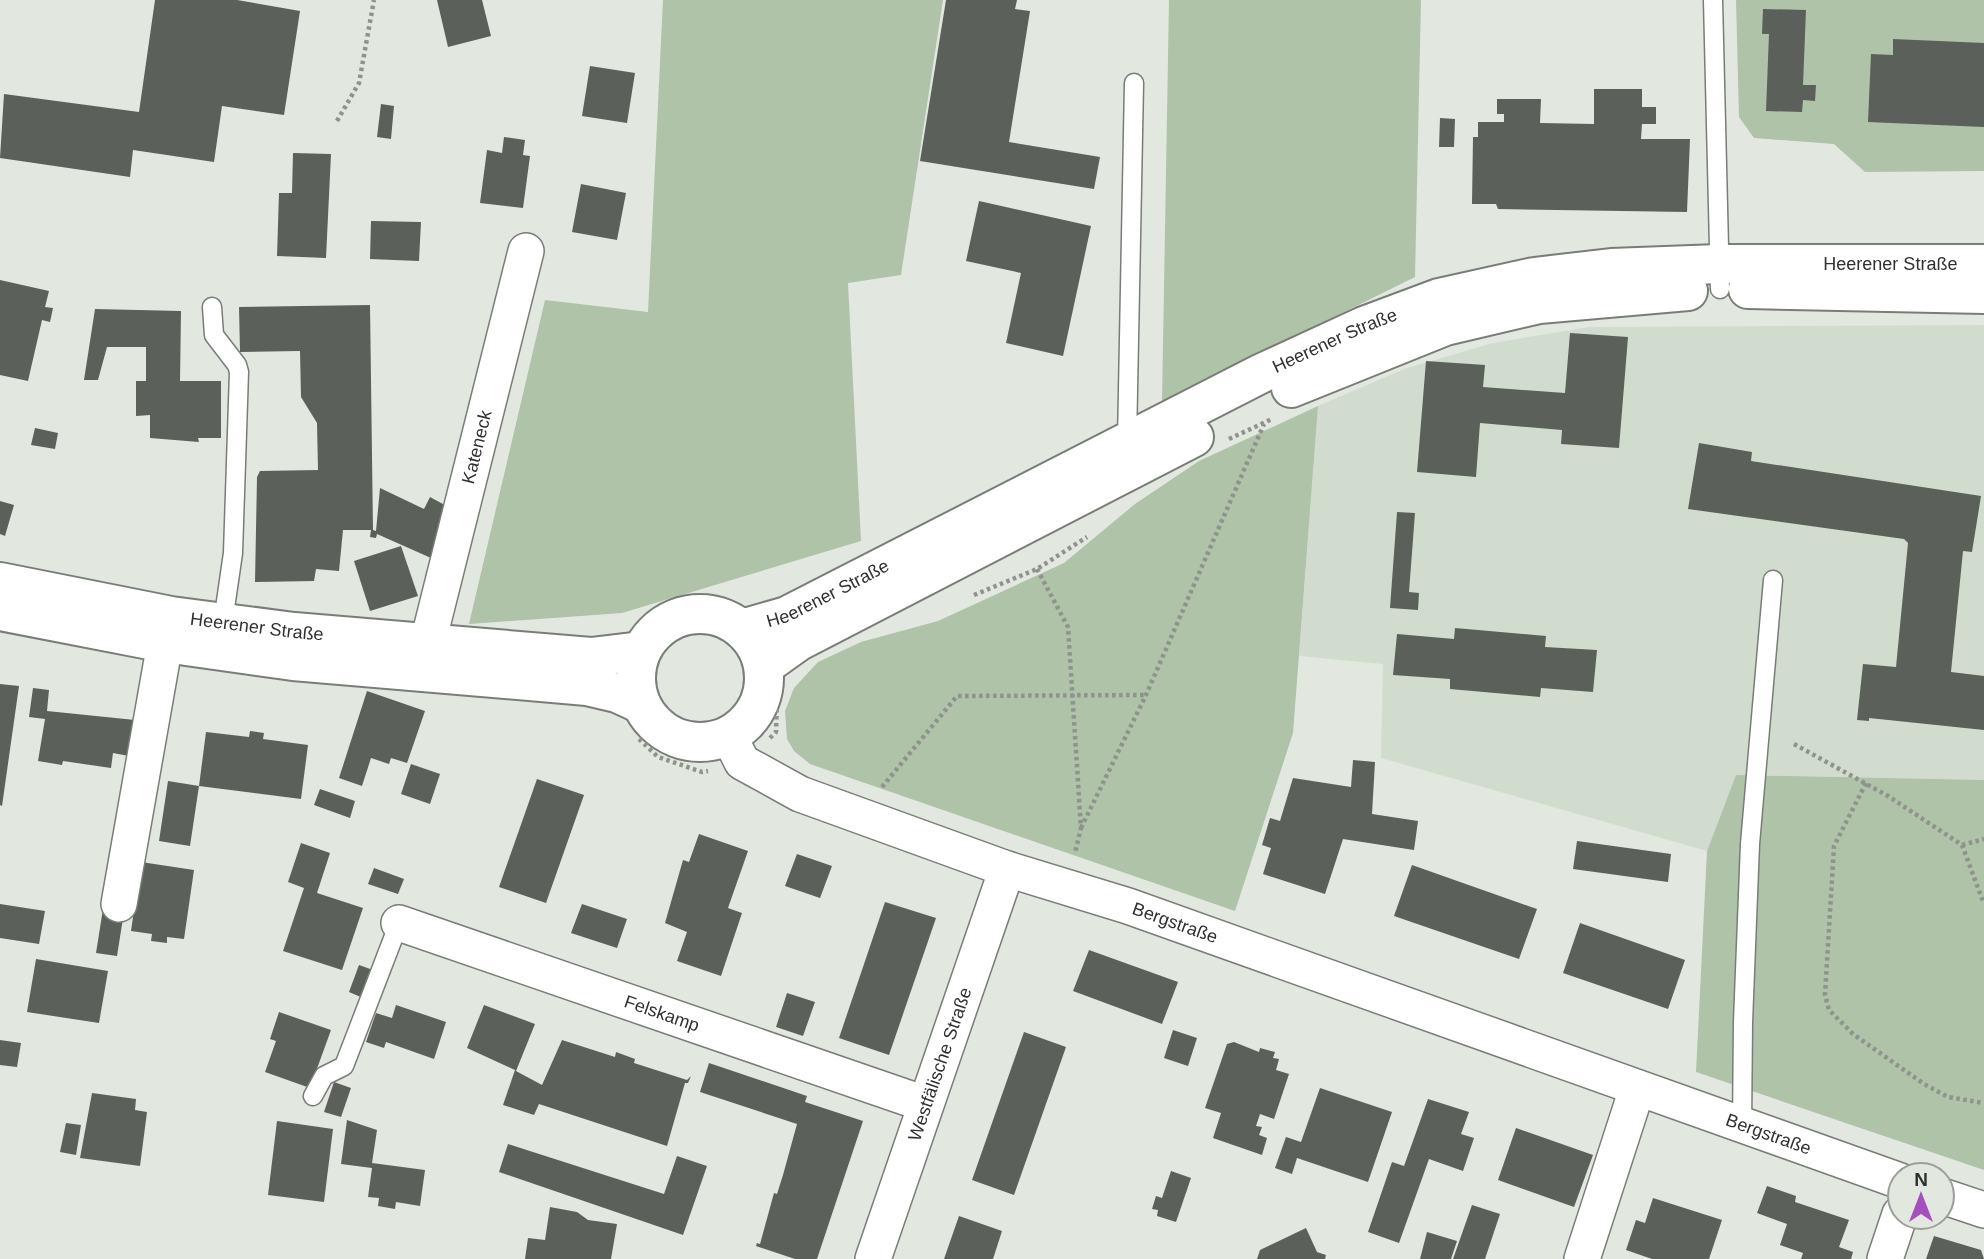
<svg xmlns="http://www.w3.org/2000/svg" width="1984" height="1259" font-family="Arial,sans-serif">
  <rect width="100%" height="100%" fill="#e2e8e0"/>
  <polygon fill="#d1dcce" points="1984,325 1984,780 1736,775 1707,851 1381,758 1383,664 1299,656 1318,406 1404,369 1493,343 1589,327"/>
  <g fill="#aec3a7">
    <polygon points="663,0 943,0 901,275 848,283 861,541 622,613 469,624 545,300 648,312"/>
    <polygon points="1169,0 1421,0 1415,277 1162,402"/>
    <polygon points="1736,0 1984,0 1984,171 1865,172 1834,144 1754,138 1739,117"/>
    <polygon points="1318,406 1293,733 1235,911 810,764 794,751 787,739 785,711 794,688 818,662 861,642 938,621 1064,563 1135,504 1199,461"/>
    <polygon points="1736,775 1984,780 1984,1170 1696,1072 1707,851"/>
  </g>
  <g fill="#5b605a">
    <polygon points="155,0 237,0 300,11 284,115 222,106 214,162 133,150 130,177 0,158 4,94 139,112"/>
    <polygon points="437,0 482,0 491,36 448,47"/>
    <polygon points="946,0 1017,0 1015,9 1030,11 1009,142 1100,157 1094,189 920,161"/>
    <polygon points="1763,9 1806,10 1803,85 1816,85 1815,101 1803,100 1802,112 1766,111 1769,34 1762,34"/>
    <polygon points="1893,39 1984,43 1984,127 1868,122 1871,54 1893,55"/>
    <polygon points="590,66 635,73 627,123 582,116"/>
    <polygon points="1594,89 1642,89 1642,107 1656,107 1656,124 1642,124 1641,139 1690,139 1687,212 1498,209 1496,204 1472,204 1473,137 1478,137 1478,122 1504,122 1504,114 1497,114 1497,99 1541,99 1540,123 1594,124"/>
    <polygon points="381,104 394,106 391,139 377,137"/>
    <polygon points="1440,118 1455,119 1454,147 1439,147"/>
    <polygon points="504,137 525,140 523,155 530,156 523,208 480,203 487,150 502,153"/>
    <polygon points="293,153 331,154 326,258 277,256 279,193 292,193"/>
    <polygon points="581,184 626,193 617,240 572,232"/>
    <polygon points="979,201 1091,226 1063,356 1006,343 1021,273 966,261"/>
    <polygon points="371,221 421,222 419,261 370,259"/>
    <polygon points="0,280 49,291 45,307 53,308 50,322 42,320 28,381 0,375"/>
    <polygon points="370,305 373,530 376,531 380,488 424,509 430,497 454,510 431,558 377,534 376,538 370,537 371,530 343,530 339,571 316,569 314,581 255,582 257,477 260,471 318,470 317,423 301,397 300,351 240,352 239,307"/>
    <polygon points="95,309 181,311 180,381 221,381 221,438 198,438 199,442 150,438 150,415 136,416 136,381 146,381 146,347 107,347 98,380 84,380"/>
    <polygon points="1570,333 1628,337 1619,448 1561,444 1562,430 1480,423 1476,477 1417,472 1426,361 1485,365 1483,387 1565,393"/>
    <polygon points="35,428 58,433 55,449 31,445"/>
    <polygon points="1699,443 1752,452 1751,461 1981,496 1972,552 1963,551 1951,672 1984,676 1984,730 1869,718 1869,721 1857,720 1863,664 1896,667 1908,543 1904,539 1688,509"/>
    <polygon points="0,501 14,505 5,536 0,534"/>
    <polygon points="1397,512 1415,513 1409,592 1419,593 1418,610 1390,608"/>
    <polygon points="401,546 418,596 370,611 354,561"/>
    <polygon points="1455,628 1546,636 1545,647 1597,650 1593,692 1541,688 1540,697 1450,689 1450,679 1393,675 1397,634 1454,639"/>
    <polygon points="0,684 19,686 2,806 0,805"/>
    <polygon points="33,688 49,690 47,711 135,720 129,756 113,753 111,768 63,761 62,765 38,761 45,719 29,717"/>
    <polygon points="367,691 425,711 407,763 391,758 389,764 371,758 362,786 339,778"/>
    <polygon points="250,731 264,733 263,739 308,745 301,799 199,786 190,846 159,841 168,781 199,786 206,732 249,737"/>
    <polygon points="1353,760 1375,762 1372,814 1418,821 1414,850 1343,839 1325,894 1263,874 1271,848 1262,845 1270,818 1280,821 1293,778 1351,787"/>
    <polygon points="411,764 440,774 430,804 401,794"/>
    <polygon points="537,779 584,795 546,903 499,887"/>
    <polygon points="320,789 355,801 350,818 314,805"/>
    <polygon points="699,834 748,851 728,908 742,913 721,976 677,961 687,932 665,923 683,860 689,862"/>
    <polygon points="1577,841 1671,854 1668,882 1573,869"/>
    <polygon points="301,843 330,853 317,893 363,908 342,970 283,951 304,888 288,882"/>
    <polygon points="797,854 832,866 820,898 785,886"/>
    <polygon points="141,862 194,870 184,939 167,937 167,943 151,941 152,934 131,931"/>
    <polygon points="1412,865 1537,909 1519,959 1394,916"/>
    <polygon points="374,868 404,879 398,894 368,884"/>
    <polygon points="885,902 936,918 889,1055 839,1038"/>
    <polygon points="0,904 45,911 39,944 0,938"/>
    <polygon points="582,904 627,919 617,948 571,933"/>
    <polygon points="103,909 124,912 117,956 96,953"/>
    <polygon points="1580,923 1685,960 1668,1009 1563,973"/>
    <polygon points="1089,950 1178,982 1162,1024 1073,991"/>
    <polygon points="36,959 108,971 99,1023 27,1012"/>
    <polygon points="359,965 373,970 363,998 349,992"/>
    <polygon points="787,993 815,1002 803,1036 776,1027"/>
    <polygon points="396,1005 446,1022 434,1059 386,1042 384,1048 366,1042 376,1013 392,1018"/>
    <polygon points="484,1005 535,1024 516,1071 542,1085 562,1040 615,1057 616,1052 635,1059 634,1063 687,1080 691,1076 688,1083 685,1083 667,1146 539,1104 534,1115 503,1105 515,1070 467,1048"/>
    <polygon points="279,1012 331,1030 310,1088 265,1072 276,1041 270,1039"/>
    <polygon points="1173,1030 1197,1038 1188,1066 1164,1058"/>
    <polygon points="1024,1032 1066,1047 1014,1195 972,1180"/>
    <polygon points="0,1040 21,1043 17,1067 0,1065"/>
    <polygon points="1234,1042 1259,1052 1260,1048 1275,1052 1273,1058 1279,1059 1276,1070 1289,1074 1274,1119 1260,1114 1256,1126 1262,1127 1259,1135 1267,1138 1262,1155 1213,1138 1221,1113 1205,1108 1227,1044"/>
    <polygon points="709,1063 807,1096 805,1102 863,1121 817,1259 795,1259 756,1246 757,1243 760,1244 774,1193 777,1194 783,1175 797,1124 700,1092"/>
    <polygon points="334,1082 351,1088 341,1117 324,1112"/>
    <polygon points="1320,1088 1392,1112 1368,1182 1297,1158 1292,1174 1275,1168 1286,1137 1301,1142"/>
    <polygon points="92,1093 136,1099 135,1110 147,1112 140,1166 80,1158"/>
    <polygon points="1428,1099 1469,1112 1461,1134 1474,1138 1463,1171 1429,1159 1399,1243 1368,1232 1392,1162 1404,1166"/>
    <polygon points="347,1120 377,1130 372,1163 425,1170 420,1206 396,1202 395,1209 378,1206 379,1198 368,1197 372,1168 341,1164"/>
    <polygon points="277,1121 333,1129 324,1202 268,1195"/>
    <polygon points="66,1123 81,1125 76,1155 60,1152"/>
    <polygon points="1516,1128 1593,1155 1574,1207 1498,1180"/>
    <polygon points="508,1144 664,1194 677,1156 707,1166 683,1235 499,1172"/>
    <polygon points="1171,1171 1191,1178 1176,1222 1157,1216 1158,1210 1152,1209 1156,1196 1162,1198"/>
    <polygon points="1767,1186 1796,1196 1795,1202 1849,1220 1839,1247 1853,1252 1851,1259 1801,1259 1803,1253 1780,1245 1787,1224 1757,1213"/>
    <polygon points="1653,1198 1722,1220 1709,1259 1652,1259 1626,1250 1636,1220 1645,1223"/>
    <polygon points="1472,1205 1500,1214 1485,1259 1453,1259"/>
    <polygon points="550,1207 577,1212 588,1220 617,1224 611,1259 525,1259 528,1238 545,1240"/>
    <polygon points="959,1216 1002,1231 993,1259 944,1259"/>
    <polygon points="1306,1228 1317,1252 1326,1255 1325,1259 1257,1259 1260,1250"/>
    <polygon points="1427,1232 1457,1241 1451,1259 1420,1259"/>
    <polygon points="1934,1236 1981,1250 1984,1259 1926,1259"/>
  </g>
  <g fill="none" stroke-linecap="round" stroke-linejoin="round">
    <g stroke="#787e77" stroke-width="21">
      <g id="service">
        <polyline points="1713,0 1720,289"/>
        <polyline points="212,307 214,335 237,365 239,372 233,553 223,622"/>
        <polyline points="1127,442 1134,83"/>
        <polyline points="313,1096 324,1076 344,1066 399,923"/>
        <polyline points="1742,1126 1743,1022 1750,844 1773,580"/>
      </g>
    </g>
    <g stroke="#787e77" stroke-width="38">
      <g id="minor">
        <path id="s1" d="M 428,642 L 526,251"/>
        <path id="s2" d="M 729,736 L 742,762 L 800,794 L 1007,869 L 1128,906 L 1900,1181"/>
        <polyline points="119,904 165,643"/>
        <path id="s3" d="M 399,923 L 925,1104"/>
        <polyline points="1942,1196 1984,1210"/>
        <path id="s4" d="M 873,1259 L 1007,869"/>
        <polyline points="1582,1259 1637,1089"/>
        <polyline points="1885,1259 1900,1214"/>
      </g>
    </g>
    <g stroke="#787e77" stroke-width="42">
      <g id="secondary">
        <polyline points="1748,289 1984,294"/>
        <polyline points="1291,388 1445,326 1539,304 1688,291"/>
        <path id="s5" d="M 0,582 L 171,616 L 294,632 L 591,657 L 641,651"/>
        <polyline points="0,611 165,643 293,661 587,686 617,693 641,704"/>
        <circle cx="700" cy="678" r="64"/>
        <path id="s6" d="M 742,629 L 787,616 L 1262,373 L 1364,326 L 1439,298 L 1534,277 L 1611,268 L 1719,264 L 1984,264"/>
        <polyline points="764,666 799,641 1194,437"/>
      </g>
    </g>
    <g stroke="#8f938d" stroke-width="4.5" stroke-dasharray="3.5 3.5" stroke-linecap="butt">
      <polyline points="337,121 359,83 374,0"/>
      <polyline points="1229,439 1272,419"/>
      <polyline points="1037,569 1068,627 1081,828 1075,853"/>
      <polyline points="974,595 1037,569 1087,537"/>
      <polyline points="770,738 776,732 777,700"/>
      <polyline points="639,739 658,757 702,772 708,771"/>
      <polyline points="1794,744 1888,796 1962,845 1984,904"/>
      <polyline points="1866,783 1834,846 1825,995 1829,1010 1853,1034 1924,1084 1948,1097 1984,1103"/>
      <polyline points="882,787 957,696 1146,695"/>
      <polyline points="1081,828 1146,695 1264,424"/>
      <polyline points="1962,845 1984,839"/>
    </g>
    <use href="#service" stroke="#fff" stroke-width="18"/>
    <use href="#minor" stroke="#fff" stroke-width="35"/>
    <use href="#secondary" stroke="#fff" stroke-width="38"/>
  </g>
  <g text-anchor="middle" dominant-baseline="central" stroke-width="7" stroke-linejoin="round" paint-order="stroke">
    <g font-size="18" fill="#2f312e" stroke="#e2e8e0">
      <text stroke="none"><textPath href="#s6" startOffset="1227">Heerener Straße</textPath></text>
      <text stroke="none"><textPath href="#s6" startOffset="660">Heerener Straße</textPath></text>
      <text stroke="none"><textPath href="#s1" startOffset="201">Kateneck</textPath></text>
      <text stroke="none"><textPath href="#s6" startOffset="93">Heerener Straße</textPath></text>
      <text stroke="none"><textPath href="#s5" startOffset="261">Heerener Straße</textPath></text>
      <text stroke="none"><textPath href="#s2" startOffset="492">Bergstraße</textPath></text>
      <text stroke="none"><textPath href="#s3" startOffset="278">Felskamp</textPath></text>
      <text stroke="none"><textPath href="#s4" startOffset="206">Westfälische Straße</textPath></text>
      <text stroke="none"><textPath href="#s2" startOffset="1122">Bergstraße</textPath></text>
    </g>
  </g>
  <g transform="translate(1921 1196)"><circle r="33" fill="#e2e8e0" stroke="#9a9f99" stroke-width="2"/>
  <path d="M0-5L12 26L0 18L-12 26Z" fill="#a44fbc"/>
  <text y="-10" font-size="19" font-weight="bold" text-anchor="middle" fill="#2f312e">N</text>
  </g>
</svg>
